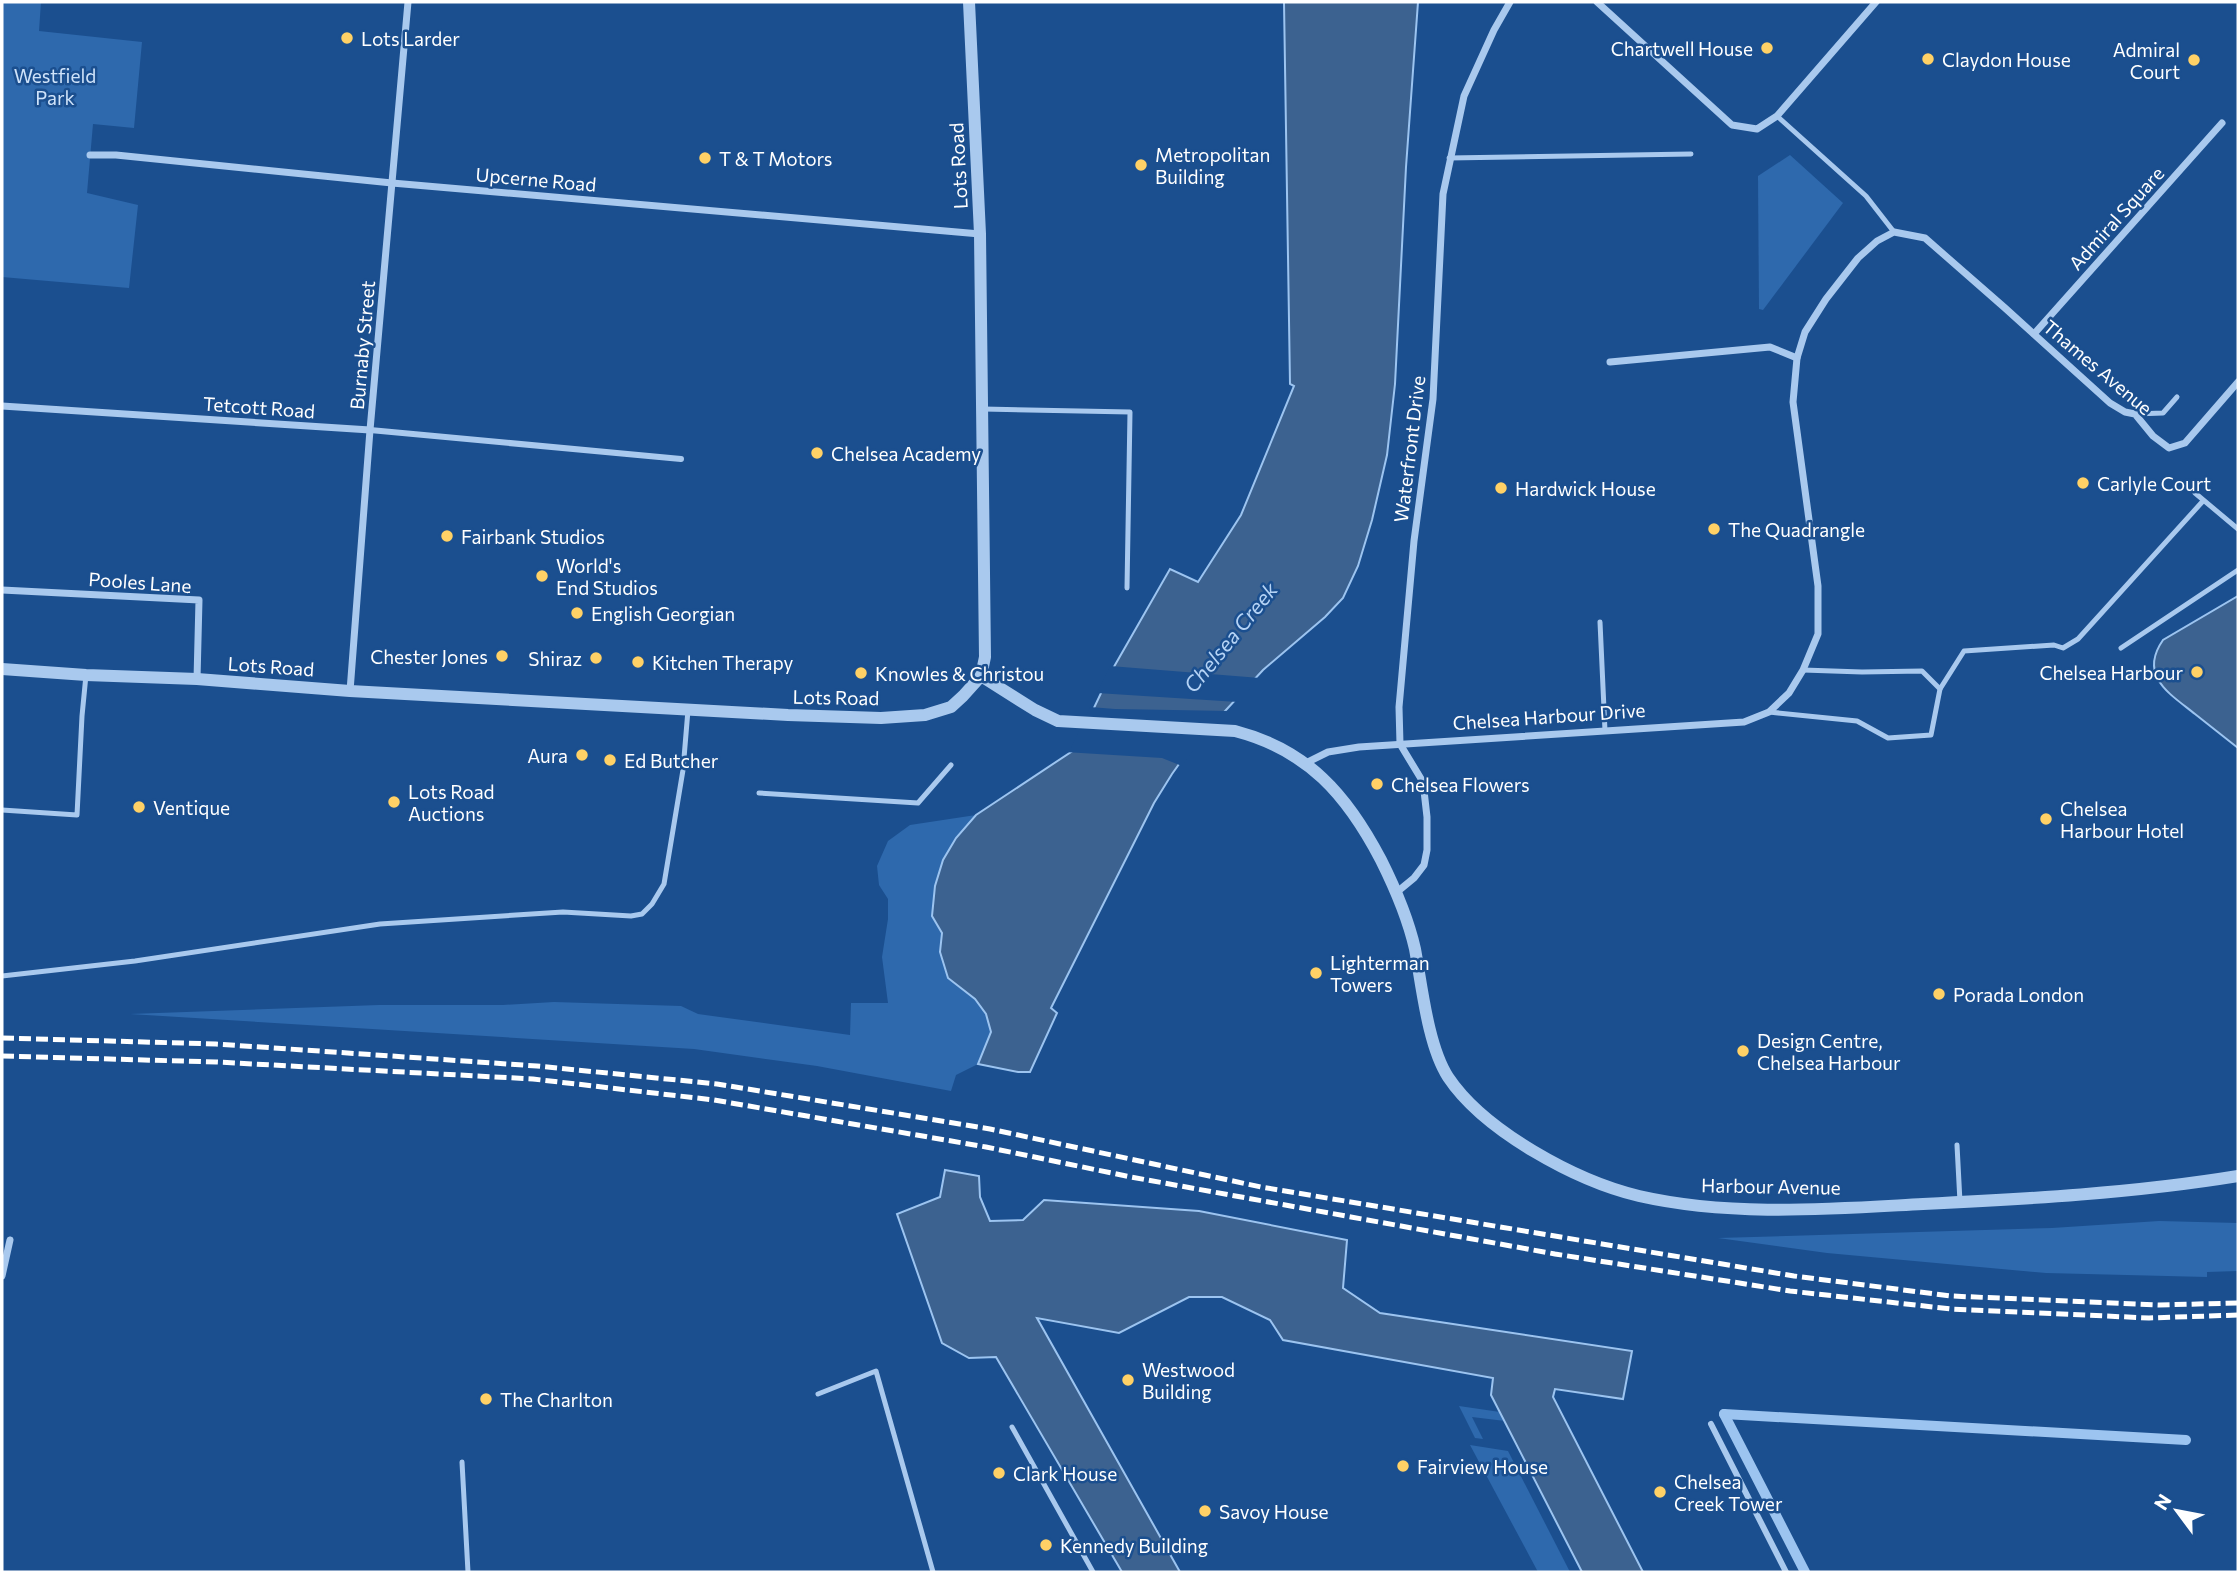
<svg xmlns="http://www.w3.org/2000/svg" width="2240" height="1574" font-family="Commissioner,sans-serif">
  <rect width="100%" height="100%" fill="#1b4f8f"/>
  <g fill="#2e69ad">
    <polygon points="2,2 41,2 39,31 142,42 134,128 93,124 87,193 138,205 129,288 2,277"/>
    <polygon points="1790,155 1843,203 1763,310 1759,309 1758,176"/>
    <polygon points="976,815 956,838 932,916 942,933 940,952 948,978 975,999 986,1014 991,1032 978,1064 956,1075 951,1091 817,1066 694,1049 130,1014 379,1005 503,1005 554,1002 681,1006 698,1014 850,1035 851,1003 888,1003 882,957 888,919 888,899 879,885 877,866 888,841 910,825"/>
    <polygon points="2159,1221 2238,1223 2238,1271 2207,1272 2207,1277 2046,1273 1827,1253 1718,1238 2052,1228"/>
    <polygon points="1459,1406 1500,1412 1505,1421 1472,1417 1483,1439 1475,1438"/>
    <polygon points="1470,1445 1508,1451 1570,1572 1538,1572"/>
  </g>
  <g fill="#3c6290" stroke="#9cc4f0" stroke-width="2">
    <polygon points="1284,2 1418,2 1406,167 1395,384 1387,455 1372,520 1358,566 1343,598 1325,617 1263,670 1189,750 1172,774 1154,803 1051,1008 1057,1013 1030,1072 1018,1072 978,1064 991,1032 986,1014 975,999 948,978 940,952 942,933 932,916 935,886 943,860 956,838 976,815 1074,750 1111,672 1170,569 1198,582 1241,515 1294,386 1290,384"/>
    <path d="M 2238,596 L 2238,748 C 2224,737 2209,725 2195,714 C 2170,694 2138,676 2163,640 Z"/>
    <polygon points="945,1170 979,1176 980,1197 990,1221 1023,1220 1044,1200 1199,1211 1347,1240 1343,1288 1380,1313 1632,1351 1623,1399 1555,1389 1553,1397 1643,1572 1582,1572 1491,1395 1493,1378 1283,1340 1270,1320 1222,1297 1189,1297 1119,1333 1037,1318 1180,1572 1122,1572 996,1357 969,1358 942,1343 897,1214 940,1197"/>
  </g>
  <g fill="#1b4f8f">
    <polygon points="1110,666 1260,678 1238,702 1097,693"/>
    <polygon points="1090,707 1115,709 1230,711 1192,752 1182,766 1162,758 1065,752 1071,748"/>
  </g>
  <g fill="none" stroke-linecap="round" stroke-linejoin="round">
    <g stroke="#9cc4f0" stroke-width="10">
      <polyline points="1724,1414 2186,1440"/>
      <polyline points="1724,1414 1805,1572"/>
    </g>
    <g stroke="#a9c9ee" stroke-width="5">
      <polyline points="1777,116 1866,196 1894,232"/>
      <polyline points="1449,158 1691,154"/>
      <polyline points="983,409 1130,412 1127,588"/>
      <polyline points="2135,414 2163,413 2177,397"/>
      <polyline points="2195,493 2238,529"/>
      <polyline points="1600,622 1605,731"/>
      <polyline points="2121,648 2238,570"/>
      <polyline points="1940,689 1964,651 2054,645 2063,648 2078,639 2203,501"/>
      <polyline points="1769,712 1857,721 1888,738 1931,735 1940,689 1922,671 1862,672 1803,670"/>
      <polyline points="759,793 918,803 951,765"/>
      <polyline points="2,810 77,815 82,716 86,675"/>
      <polyline points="2,976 135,961 380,924 563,912 631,916 642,914 652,904 664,884 683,770 688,710"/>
      <polyline points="1957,1145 1960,1202"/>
      <polyline points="818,1394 876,1371 933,1572"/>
      <polyline points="1012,1427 1093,1572"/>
      <polyline points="462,1462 468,1572"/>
    </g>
    <g stroke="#a9c9ee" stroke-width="6">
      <polyline points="370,430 681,459"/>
      <polyline points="1711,1424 1786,1572"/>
    </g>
    <g stroke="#a9c9ee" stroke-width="7">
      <polyline points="1597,2 1732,125 1757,129 1777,116 1876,2"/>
      <polyline points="90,155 116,155 392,183 980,234"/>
      <polyline points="2034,334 2222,123"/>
      <polyline points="1610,362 1770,347 1797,358"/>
      <polyline points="2,406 370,430"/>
      <polyline points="2,590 199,600 197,679"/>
      <polyline points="350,691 370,430 408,2"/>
      <polyline points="1306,763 1328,752 1359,747 1744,722 1769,712 1789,693 1803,670 1818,634 1818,586 1793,402 1797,358 1805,332 1826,299 1858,258 1877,241 1894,232 1925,238 2005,308 2110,403 2125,412 2135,414 2153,436 2169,448 2185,443 2238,382"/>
      <polyline points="1397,892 1414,878 1424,865 1427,850 1427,817 1423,782 1400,744 1399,707 1414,541 1433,399 1443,194 1464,96 1494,30 1510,2"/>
      <polyline points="2,1276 10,1240"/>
    </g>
    <g stroke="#a9c9ee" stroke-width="12">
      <polyline points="2,669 86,675 197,679 350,691 788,715 881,718 925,715 951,707 963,696 981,676 985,657 980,234 969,2"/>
      <path d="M 981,676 L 1035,710 L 1058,721 L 1235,731 C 1308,750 1347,795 1381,860 C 1395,888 1408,918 1415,949 C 1422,987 1428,1046 1448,1077 C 1484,1131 1576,1181 1639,1196 C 1731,1217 1829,1209 1923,1204 C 2028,1199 2134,1193 2238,1176"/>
    </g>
    <g stroke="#fff" stroke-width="5" stroke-dasharray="12 5" stroke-linecap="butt">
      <polyline points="2,1038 216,1044 537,1066 717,1084 990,1129 1261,1187 1794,1276 1951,1296 2159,1305 2238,1303"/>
      <polyline points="2,1056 216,1062 533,1079 714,1100 986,1147 1131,1177 1555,1254 1790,1291 1951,1309 2149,1318 2238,1315"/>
    </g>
  </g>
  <g fill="#ffd166" stroke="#1b4f8f" stroke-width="2.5">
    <circle cx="347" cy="38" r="7"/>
    <circle cx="1767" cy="48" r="7"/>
    <circle cx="1928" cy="59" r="7"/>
    <circle cx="2194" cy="60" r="7"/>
    <circle cx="705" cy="158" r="7"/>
    <circle cx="1141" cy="165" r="7"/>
    <circle cx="817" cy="453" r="7"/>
    <circle cx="2083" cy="483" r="7"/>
    <circle cx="1501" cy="488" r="7"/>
    <circle cx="1714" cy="529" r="7"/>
    <circle cx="447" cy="536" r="7"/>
    <circle cx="542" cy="576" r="7"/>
    <circle cx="577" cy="613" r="7"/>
    <circle cx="502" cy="656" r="7"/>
    <circle cx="596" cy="658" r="7"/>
    <circle cx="638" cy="662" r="7"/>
    <circle cx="2197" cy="672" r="7"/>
    <circle cx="861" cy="673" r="7"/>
    <circle cx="582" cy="755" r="7"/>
    <circle cx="610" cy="760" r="7"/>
    <circle cx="1377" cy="784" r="7"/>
    <circle cx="394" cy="802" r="7"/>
    <circle cx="139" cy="807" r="7"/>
    <circle cx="2046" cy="819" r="7"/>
    <circle cx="1316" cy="973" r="7"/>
    <circle cx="1939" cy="994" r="7"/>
    <circle cx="1743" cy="1051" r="7"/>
    <circle cx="1128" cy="1380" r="7"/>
    <circle cx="486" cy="1399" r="7"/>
    <circle cx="1403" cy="1466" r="7"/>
    <circle cx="999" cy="1473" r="7"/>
    <circle cx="1660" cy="1492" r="7"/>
    <circle cx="1205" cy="1511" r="7"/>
    <circle cx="1046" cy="1545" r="7"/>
  </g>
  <g text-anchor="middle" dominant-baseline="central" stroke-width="5" stroke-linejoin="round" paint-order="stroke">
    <g font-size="19" fill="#fff" stroke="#1b4f8f" text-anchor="start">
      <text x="361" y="38">Lots Larder</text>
      <text x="1753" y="48" text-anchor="end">Chartwell House</text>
      <text x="2180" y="49" text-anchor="end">Admiral<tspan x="2180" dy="22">Court</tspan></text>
      <text x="1942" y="59">Claydon House</text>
      <text x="1155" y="154">Metropolitan<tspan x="1155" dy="22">Building</tspan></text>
      <text x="719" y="158">T &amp; T Motors</text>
      <text x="831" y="453">Chelsea Academy</text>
      <text x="2097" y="483">Carlyle Court</text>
      <text x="1515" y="488">Hardwick House</text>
      <text x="1728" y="529">The Quadrangle</text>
      <text x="461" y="536">Fairbank Studios</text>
      <text x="556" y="565">World's<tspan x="556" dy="22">End Studios</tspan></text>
      <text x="591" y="613">English Georgian</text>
      <text x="488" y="656" text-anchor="end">Chester Jones</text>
      <text x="582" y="658" text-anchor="end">Shiraz</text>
      <text x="652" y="662">Kitchen Therapy</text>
      <text x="2183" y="672" text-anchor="end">Chelsea Harbour</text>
      <text x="875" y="673">Knowles &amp; Christou</text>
      <text x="568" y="755" text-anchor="end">Aura</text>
      <text x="624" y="760">Ed Butcher</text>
      <text x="1391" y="784">Chelsea Flowers</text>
      <text x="408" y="791">Lots Road<tspan x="408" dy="22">Auctions</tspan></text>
      <text x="153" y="807">Ventique</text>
      <text x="2060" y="808">Chelsea<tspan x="2060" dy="22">Harbour Hotel</tspan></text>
      <text x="1330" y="962">Lighterman<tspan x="1330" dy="22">Towers</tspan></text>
      <text x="1953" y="994">Porada London</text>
      <text x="1757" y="1040">Design Centre,<tspan x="1757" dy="22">Chelsea Harbour</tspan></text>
      <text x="1142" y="1369">Westwood<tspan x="1142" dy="22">Building</tspan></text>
      <text x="500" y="1399">The Charlton</text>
      <text x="1417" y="1466">Fairview House</text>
      <text x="1013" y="1473">Clark House</text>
      <text x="1674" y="1481">Chelsea<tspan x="1674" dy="22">Creek Tower</tspan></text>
      <text x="1219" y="1511">Savoy House</text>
      <text x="1060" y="1545">Kennedy Building</text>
    </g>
    <g font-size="19" fill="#cfe3fa" stroke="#1b4f8f">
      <text x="55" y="75">Westfield<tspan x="55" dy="22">Park</tspan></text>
    </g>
    <g font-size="19" fill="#fff" stroke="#1b4f8f">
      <text transform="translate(958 166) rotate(-93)">Lots Road</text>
      <text transform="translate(536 179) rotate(5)">Upcerne Road</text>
      <text transform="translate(2116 218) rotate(-48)">Admiral Square</text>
      <text transform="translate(362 345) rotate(-85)">Burnaby Street</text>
      <text transform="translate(2098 367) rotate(40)">Thames Avenue</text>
      <text transform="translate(259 407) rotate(4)">Tetcott Road</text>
      <text transform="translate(1409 449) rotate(-83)">Waterfront Drive</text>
      <text transform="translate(140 582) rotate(4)">Pooles Lane</text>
      <text transform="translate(271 666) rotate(4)">Lots Road</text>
      <text transform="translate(836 697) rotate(1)">Lots Road</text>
      <text transform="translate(1549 716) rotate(-4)">Chelsea Harbour Drive</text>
      <text transform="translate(1771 1186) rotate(1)">Harbour Avenue</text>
    </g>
    <g font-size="21" font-style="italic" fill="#b5d3f5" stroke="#1b4f8f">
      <text transform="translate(1230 637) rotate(-51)">Chelsea Creek</text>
    </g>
  </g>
  <rect width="2240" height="1574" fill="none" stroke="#ffffff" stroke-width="7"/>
  <g transform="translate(2177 1511) rotate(302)" stroke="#1b4f8f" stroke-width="5" paint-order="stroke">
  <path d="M0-5L12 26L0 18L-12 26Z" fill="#ffffff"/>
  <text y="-10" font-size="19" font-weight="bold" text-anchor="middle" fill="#ffffff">N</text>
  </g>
</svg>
